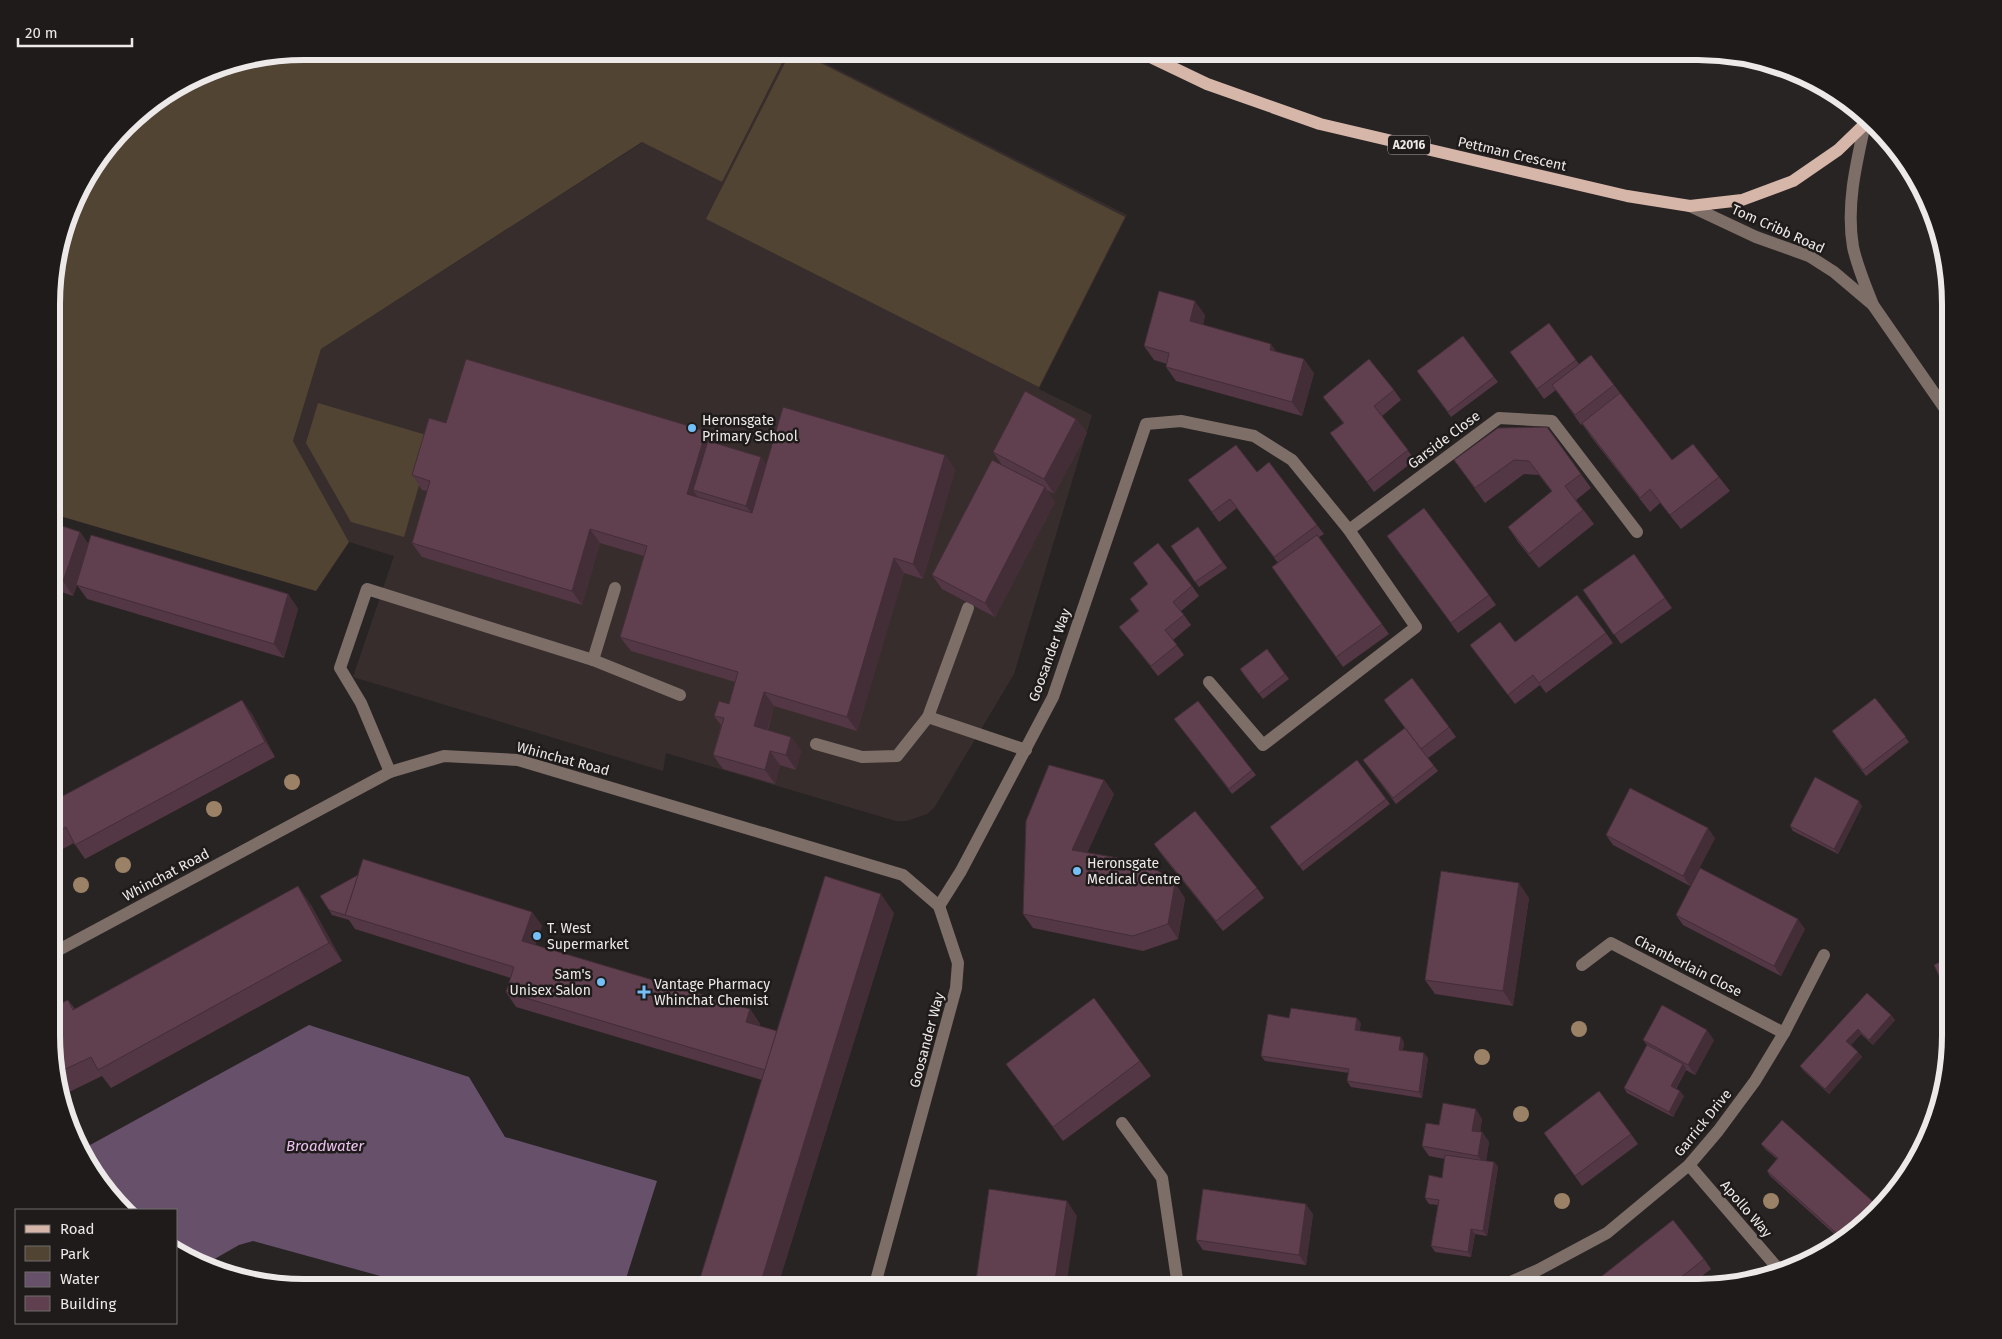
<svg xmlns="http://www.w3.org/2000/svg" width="2002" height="1339" font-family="'Fira Sans',sans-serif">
  <rect width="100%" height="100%" fill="#292424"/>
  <polygon fill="#382d2d" points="788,51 801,51 1127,215 1039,389 1092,415 1014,674 934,808 927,814 906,821 896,821 666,753 663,771 353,677 394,556 349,542 293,441 321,349 643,142 722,182"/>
  <g fill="#524433">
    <polygon points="304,51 788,51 722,182 642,142 321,349 293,441 349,542 316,591 53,514 53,271 77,192 137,114 207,70"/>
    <polygon points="791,51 797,51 1125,217 1039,387 706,219"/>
    <polygon points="318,403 433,437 404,537 351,522 306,443"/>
  </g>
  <polygon fill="#67506a" points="309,1025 469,1077 505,1137 657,1181 623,1288 424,1288 253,1241 239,1245 204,1265 176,1251 176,1210 122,1210 85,1162 81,1150"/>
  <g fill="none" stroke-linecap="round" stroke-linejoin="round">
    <g stroke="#7d6e67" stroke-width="12">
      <path d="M 1865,124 C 1856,164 1846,206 1853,247 C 1857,266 1866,287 1873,305"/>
      <polyline points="1690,206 1756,237 1809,256 1834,272 1873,305 1950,416"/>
      <polyline points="1349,530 1499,418 1552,421 1637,532"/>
      <polyline points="593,660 615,588"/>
      <polyline points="928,717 1026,750"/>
      <polyline points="816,744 862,757 897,756 928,717 968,608"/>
      <polyline points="390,772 361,703 340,668 367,589 593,660 680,695"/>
      <polyline points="939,906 961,871 1053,697 1146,424 1181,421 1254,436 1292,460 1349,530 1416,627 1263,745 1209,682"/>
      <polyline points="53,953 390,772 444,756 518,760 903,875 939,906"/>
      <polyline points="1582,965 1611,943 1784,1033"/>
      <polyline points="1122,1123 1162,1178 1178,1286 1176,1287"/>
      <polyline points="1689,1165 1781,1272"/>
      <polyline points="1499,1287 1538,1270 1607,1233 1689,1165 1718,1131 1755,1081 1784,1033 1824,955"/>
      <polyline points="874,1288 956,988 958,963 939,906"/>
    </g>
    <polyline stroke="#d6b6a9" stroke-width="12" points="1138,51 1207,84 1320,124 1627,196 1690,206 1742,200 1793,181 1838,150 1869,120"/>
  </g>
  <g fill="#9b8267">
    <circle cx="292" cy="782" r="8"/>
    <circle cx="214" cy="809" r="8"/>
    <circle cx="123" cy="865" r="8"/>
    <circle cx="81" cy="885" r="8"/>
    <circle cx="1579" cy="1029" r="8"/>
    <circle cx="1482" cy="1057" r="8"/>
    <circle cx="1521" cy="1114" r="8"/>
    <circle cx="1562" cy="1201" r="8"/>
    <circle cx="1771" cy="1201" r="8"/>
  </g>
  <g fill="#533744">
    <polygon points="1666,51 1698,51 1703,52 1693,57"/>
    <polygon points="1205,315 1203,325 1277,352 1314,373 1302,416 1176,381 1166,367 1167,364 1154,360 1144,346"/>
    <polygon points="1463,336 1498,382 1451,417 1417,371"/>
    <polygon points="1576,360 1579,364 1614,385 1672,460 1719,477 1730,491 1681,529 1660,503 1650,512 1592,438 1582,424 1581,425 1556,390 1544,399 1517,362"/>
    <polygon points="1394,390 1401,400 1382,416 1415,460 1374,492 1330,433 1343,423 1323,397"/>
    <polygon points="1076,419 1087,433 1054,494 1047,490 1055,502 995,617 942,589 932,575 1002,465 993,452"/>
    <polygon points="446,423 706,431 715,443 761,457 766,465 945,455 955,470 923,579 904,573 857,731 774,706 768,730 791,737 801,751 796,770 780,765 775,784 723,769 713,755 721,725 714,716 729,704 735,682 631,651 620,637 644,556 600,543 582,605 422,557 412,543 427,491 422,490 412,475"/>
    <polygon points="1498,428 1581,474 1591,488 1576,500 1594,524 1539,568 1518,542 1508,527 1552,492 1539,475 1524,474 1485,503 1454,460"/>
    <polygon points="1257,472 1317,525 1324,534 1319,537 1389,634 1343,667 1272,567 1278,563 1237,508 1219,522 1188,480"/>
    <polygon points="53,523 80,532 88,544 288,594 298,609 284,658 87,599 77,585 73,596 53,589"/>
    <polygon points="1198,527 1227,568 1199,587 1171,546"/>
    <polygon points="1394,546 1489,595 1496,605 1458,633"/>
    <polygon points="1634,554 1672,608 1621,644 1583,590"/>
    <polygon points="1133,563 1192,586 1199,596 1181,611 1191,625 1173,640 1184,655 1158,676 1119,627 1138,611 1130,599 1148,584"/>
    <polygon points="1606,633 1613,643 1546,693 1540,685 1515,704 1470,645 1515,642"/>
    <polygon points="1267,649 1289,679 1263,699 1243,674"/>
    <polygon points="1875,698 1909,742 1866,776 1835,736"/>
    <polygon points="1384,700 1449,727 1456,737 1428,758 1438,771 1396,804 1363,760 1405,728"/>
    <polygon points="252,714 275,757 85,859 74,843 53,854 53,786 60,797"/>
    <polygon points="1178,724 1252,770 1256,775 1232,794"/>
    <polygon points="1357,760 1390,804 1303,871 1270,827"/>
    <polygon points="1104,780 1114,794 1087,853 1185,898 1178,939 1143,951 1033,928 1023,914"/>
    <polygon points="1862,806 1838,854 1793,831 1790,826"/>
    <polygon points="1606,835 1715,838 1690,886 1613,845"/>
    <polygon points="1154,844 1257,888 1264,898 1223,931 1161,854"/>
    <polygon points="1529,898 1513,1006 1435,994 1425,980"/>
    <polygon points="311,905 342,961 111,1088 102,1076 63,1095 53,1068 68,1000 75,1009"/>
    <polygon points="329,910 532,912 542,926 535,945 750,1009 760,1024 759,1026 777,1031 894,913 777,1288 697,1288 762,1080 516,1007 506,992 511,978 355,929 349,920 332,915"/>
    <polygon points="1676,915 1805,929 1781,976 1683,925"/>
    <polygon points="1867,993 1891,1015 1895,1020 1873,1045 1861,1034 1851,1045 1862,1057 1829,1094 1804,1071 1800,1066"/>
    <polygon points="1289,1018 1361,1023 1359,1031 1404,1042 1403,1050 1428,1058 1422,1098 1351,1087 1347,1081 1349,1073 1265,1061 1261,1056"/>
    <polygon points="1643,1040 1714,1040 1695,1075 1686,1070 1676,1089 1684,1096 1673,1117 1627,1093 1624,1088 1647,1045"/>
    <polygon points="1140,1061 1151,1076 1063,1141 1006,1064"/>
    <polygon points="1482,1119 1480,1132 1482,1132 1489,1142 1486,1161 1494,1162 1498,1167 1487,1236 1475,1234 1471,1257 1435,1252 1431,1246 1438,1205 1429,1204 1425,1198 1442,1178 1445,1159 1429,1156 1422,1146 1439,1125"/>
    <polygon points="1544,1133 1631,1134 1638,1144 1582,1186"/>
    <polygon points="1761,1144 1865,1225 1842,1241 1770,1176 1767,1171 1777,1159 1765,1149"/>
    <polygon points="1313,1214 1306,1265 1203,1250 1196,1240"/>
    <polygon points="1704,1259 1711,1269 1688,1287 1588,1287"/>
  </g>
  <g fill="#432d37">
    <polygon points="1195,301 1205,315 1200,336 1190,321"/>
    <polygon points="1271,344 1281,358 1270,350"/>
    <polygon points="1304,359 1314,373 1302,416 1292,402"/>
    <polygon points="1076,419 1087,433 1054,494 1044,479"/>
    <polygon points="706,431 716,445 693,490 700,500 687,494"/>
    <polygon points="945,455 955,470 923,579 913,564"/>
    <polygon points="761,457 771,472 757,520 746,506"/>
    <polygon points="1045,487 1055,502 995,617 985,603"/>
    <polygon points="590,529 600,543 582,605 572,591"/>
    <polygon points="80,532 90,546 73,596 63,581"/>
    <polygon points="894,558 904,573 857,731 847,717"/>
    <polygon points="288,594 298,609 284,658 274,644"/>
    <polygon points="764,692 774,706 764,740 754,726"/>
    <polygon points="242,700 252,714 275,757 265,742"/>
    <polygon points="791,737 801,751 796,770 786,755"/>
    <polygon points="770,751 780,765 775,784 765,770"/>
    <polygon points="1104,780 1114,794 1082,864 1072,850"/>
    <polygon points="53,786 57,791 69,813 53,789"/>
    <polygon points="1859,801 1862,806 1838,854 1834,849"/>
    <polygon points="1708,828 1715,838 1690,886 1683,876"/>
    <polygon points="1175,883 1185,898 1178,939 1168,924"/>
    <polygon points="1519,883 1529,898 1513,1006 1503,991"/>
    <polygon points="298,886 311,905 342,961 329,943"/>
    <polygon points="881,894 894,913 777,1288 759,1288"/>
    <polygon points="532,912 542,926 532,955 522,941"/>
    <polygon points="1798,919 1805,929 1781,976 1774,966"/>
    <polygon points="750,1009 760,1024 756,1037 746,1022"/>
    <polygon points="1891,1015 1895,1020 1873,1045 1869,1040"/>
    <polygon points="1357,1018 1361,1023 1359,1035 1355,1030"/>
    <polygon points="1858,1029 1861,1034 1850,1046 1846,1041"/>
    <polygon points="1707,1030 1714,1040 1695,1075 1688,1065"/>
    <polygon points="1401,1037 1404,1042 1402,1055 1399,1050"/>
    <polygon points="1858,1052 1862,1057 1829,1094 1825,1089"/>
    <polygon points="1424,1053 1428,1058 1422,1098 1419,1092"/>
    <polygon points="1683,1064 1686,1069 1674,1091 1671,1086"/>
    <polygon points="1680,1091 1684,1096 1673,1117 1669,1112"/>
    <polygon points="1476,1109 1482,1119 1479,1141 1472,1131"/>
    <polygon points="1482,1132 1489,1142 1485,1166 1478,1156"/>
    <polygon points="1494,1162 1498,1167 1487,1236 1483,1231"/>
    <polygon points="1067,1201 1077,1216 1066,1287 1054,1287"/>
    <polygon points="1306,1204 1313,1214 1306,1265 1299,1255"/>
    <polygon points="1471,1229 1475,1234 1471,1257 1468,1252"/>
  </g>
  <g fill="#60404f" stroke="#432d37">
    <polygon points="1159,291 1195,301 1190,321 1271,344 1270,350 1304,359 1292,402 1166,367 1169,353 1144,346"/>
    <polygon points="1549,323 1576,360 1537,389 1510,352"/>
    <polygon points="1463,336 1494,377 1448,412 1417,371"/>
    <polygon points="1591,355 1614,385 1575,415 1552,385"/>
    <polygon points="466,359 706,431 687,494 752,513 783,407 945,455 913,564 894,558 847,717 764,692 754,726 791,737 786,755 770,751 765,770 713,755 724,718 714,716 719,701 729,704 738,672 620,637 647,546 590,529 572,591 412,543 430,481 412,475 429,418 446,423"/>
    <polygon points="1369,359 1394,390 1374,406 1408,450 1367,482 1330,433 1344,423 1323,397"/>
    <polygon points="1025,391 1076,419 1044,479 993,452"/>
    <polygon points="1620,393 1672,460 1693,444 1719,477 1670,515 1650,489 1640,498 1582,423"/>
    <polygon points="1547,427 1581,474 1565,486 1583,510 1529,554 1508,527 1552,491 1529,461 1514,460 1475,488 1454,460 1498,428"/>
    <polygon points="708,441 761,457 746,506 693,490"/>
    <polygon points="1236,445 1257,472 1269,462 1317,525 1274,557 1230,499 1212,512 1188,480"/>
    <polygon points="992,460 1045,487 985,603 932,575"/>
    <polygon points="1424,508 1489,595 1451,623 1387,536"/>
    <polygon points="53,523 80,532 63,581 53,578"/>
    <polygon points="1198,527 1223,563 1195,582 1171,546"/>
    <polygon points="91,535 288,594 274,644 76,585"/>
    <polygon points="1317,535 1382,624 1336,657 1272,567"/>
    <polygon points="1158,543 1192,586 1173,602 1184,615 1165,630 1177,645 1151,666 1119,627 1139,611 1130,599 1148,584 1133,563"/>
    <polygon points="1634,554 1665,598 1614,635 1583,590"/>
    <polygon points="1577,595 1606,633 1539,683 1533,675 1508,695 1470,645 1500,622 1515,642"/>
    <polygon points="1267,649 1285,674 1259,694 1240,669"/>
    <polygon points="1412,678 1449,727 1421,749 1384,700"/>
    <polygon points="1875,698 1906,737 1863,770 1832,731"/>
    <polygon points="242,700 265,742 75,845 66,827 53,834 53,789 59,798"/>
    <polygon points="1198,701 1252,770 1229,789 1174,719"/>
    <polygon points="1405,728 1434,766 1393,798 1363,760"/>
    <polygon points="1357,760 1386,799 1299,866 1270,827"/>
    <polygon points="1049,765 1104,780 1072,850 1147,863 1175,883 1168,924 1133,936 1023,914 1026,821"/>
    <polygon points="1815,777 1859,801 1834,849 1790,826"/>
    <polygon points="1630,788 1708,828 1683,876 1606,835"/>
    <polygon points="1195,811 1257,888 1216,921 1154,844"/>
    <polygon points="363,859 532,912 522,941 750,1009 746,1022 777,1031 765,1070 506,992 514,967 345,915"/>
    <polygon points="1700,868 1798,919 1774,966 1676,915"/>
    <polygon points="1441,871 1519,883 1503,991 1425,980"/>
    <polygon points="358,875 345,915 329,910 320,896"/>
    <polygon points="825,876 881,894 759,1288 697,1288"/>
    <polygon points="298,886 329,943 98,1070 91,1057 55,1074 53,1068 53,1007 68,1000 73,1010"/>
    <polygon points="1950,957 1950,999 1934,965"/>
    <polygon points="1867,993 1891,1015 1869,1040 1858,1029 1846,1041 1858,1052 1825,1089 1800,1066"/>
    <polygon points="1094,998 1140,1061 1053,1127 1006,1064"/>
    <polygon points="1662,1005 1707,1030 1688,1065 1643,1040"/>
    <polygon points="1291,1008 1357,1018 1355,1030 1401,1037 1399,1050 1424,1053 1419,1092 1347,1081 1349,1069 1261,1056 1268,1014 1289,1018"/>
    <polygon points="1647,1045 1683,1064 1671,1086 1680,1091 1669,1112 1624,1088"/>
    <polygon points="1599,1091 1631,1134 1575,1176 1544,1133"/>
    <polygon points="1443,1103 1476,1109 1472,1131 1482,1132 1478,1156 1422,1146 1426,1123 1439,1125"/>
    <polygon points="1782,1120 1880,1208 1865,1225 1844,1240 1767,1171 1778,1158 1761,1144"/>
    <polygon points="1445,1155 1494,1162 1483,1231 1471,1229 1468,1252 1431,1246 1439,1200 1425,1198 1429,1175 1442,1178"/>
    <polygon points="989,1189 1067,1201 1054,1287 975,1288"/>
    <polygon points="1203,1189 1306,1204 1299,1255 1196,1240"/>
    <polygon points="1673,1220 1704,1259 1669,1287 1588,1287"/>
  </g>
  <g fill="#74c0f6" stroke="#1f1b1b" stroke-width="2">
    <circle cx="692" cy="428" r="5"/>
    <circle cx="1077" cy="871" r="5"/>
    <circle cx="537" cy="936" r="5"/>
    <circle cx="601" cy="982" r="5"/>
    <path d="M641.5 984.5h5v5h5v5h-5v5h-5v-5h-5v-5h5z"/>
  </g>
  <g text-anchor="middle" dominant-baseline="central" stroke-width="5" stroke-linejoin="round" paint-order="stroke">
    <rect fill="#1f1b1b" stroke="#afabab" stroke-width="1" x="1388" y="135.5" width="42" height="19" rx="4"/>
    <g font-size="12" font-weight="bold" fill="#ede9e9">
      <text x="1409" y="145">A2016</text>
    </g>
    <g font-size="14" fill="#ede9e9" stroke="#1f1b1b">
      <text transform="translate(1512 154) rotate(13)">Pettman Crescent</text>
      <text transform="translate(1778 229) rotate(24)">Tom Cribb Road</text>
      <text transform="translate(1444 440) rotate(-37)">Garside Close</text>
      <text transform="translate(1050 655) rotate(-70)">Goosander Way</text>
      <text transform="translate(563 759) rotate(15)">Whinchat Road</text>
      <text transform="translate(166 875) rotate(-28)">Whinchat Road</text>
      <text transform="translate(1688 966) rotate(27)">Chamberlain Close</text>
      <text transform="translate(927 1040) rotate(-75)">Goosander Way</text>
      <text transform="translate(1703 1123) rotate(-51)">Garrick Drive</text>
      <text transform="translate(1746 1209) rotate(49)">Apollo Way</text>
    </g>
    <g font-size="14" fill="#ede9e9" stroke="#1f1b1b" text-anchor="start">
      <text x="702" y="420">Heronsgate<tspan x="702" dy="16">Primary School</tspan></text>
      <text x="1087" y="863">Heronsgate<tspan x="1087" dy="16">Medical Centre</tspan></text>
      <text x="547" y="928">T. West<tspan x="547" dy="16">Supermarket</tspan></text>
      <text x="591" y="974" text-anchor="end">Sam's<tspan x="591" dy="16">Unisex Salon</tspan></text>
      <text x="654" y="984">Vantage Pharmacy<tspan x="654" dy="16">Whinchat Chemist</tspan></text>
    </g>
    <g font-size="15" font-style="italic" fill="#ecc2f1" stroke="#1f1b1b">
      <text x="325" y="1146">Broadwater</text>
    </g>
  </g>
  <path d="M0 0H2002V1339H0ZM304 60H1698A244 244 0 0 1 1942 304V1035A244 244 0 0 1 1698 1279H304A244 244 0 0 1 60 1035V304A244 244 0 0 1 304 60Z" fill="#1f1b1b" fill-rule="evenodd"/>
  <path fill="none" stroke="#ede9e9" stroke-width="6" d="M304 60H1698A244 244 0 0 1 1942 304V1035A244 244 0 0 1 1698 1279H304A244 244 0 0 1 60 1035V304A244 244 0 0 1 304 60Z"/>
  <rect x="15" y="1209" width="162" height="115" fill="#1f1b1b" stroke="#716d6d"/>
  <rect x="25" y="1225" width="25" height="8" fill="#d6b6a9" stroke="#716d6d"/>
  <text x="60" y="1234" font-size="15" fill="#ede9e9">Road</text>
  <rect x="25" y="1246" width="25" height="15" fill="#524433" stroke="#716d6d"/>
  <text x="60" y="1259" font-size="15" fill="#ede9e9">Park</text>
  <rect x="25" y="1272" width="25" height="15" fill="#67506a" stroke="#716d6d"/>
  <text x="60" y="1284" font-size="15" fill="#ede9e9">Water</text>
  <rect x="25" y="1296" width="25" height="15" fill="#60404f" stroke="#716d6d"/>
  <text x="60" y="1309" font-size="15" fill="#ede9e9">Building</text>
  <path d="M18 38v8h114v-8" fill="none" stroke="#ede9e9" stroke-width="2.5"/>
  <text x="25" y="38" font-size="15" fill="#ede9e9" stroke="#1f1b1b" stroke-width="4" paint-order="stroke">20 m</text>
</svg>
